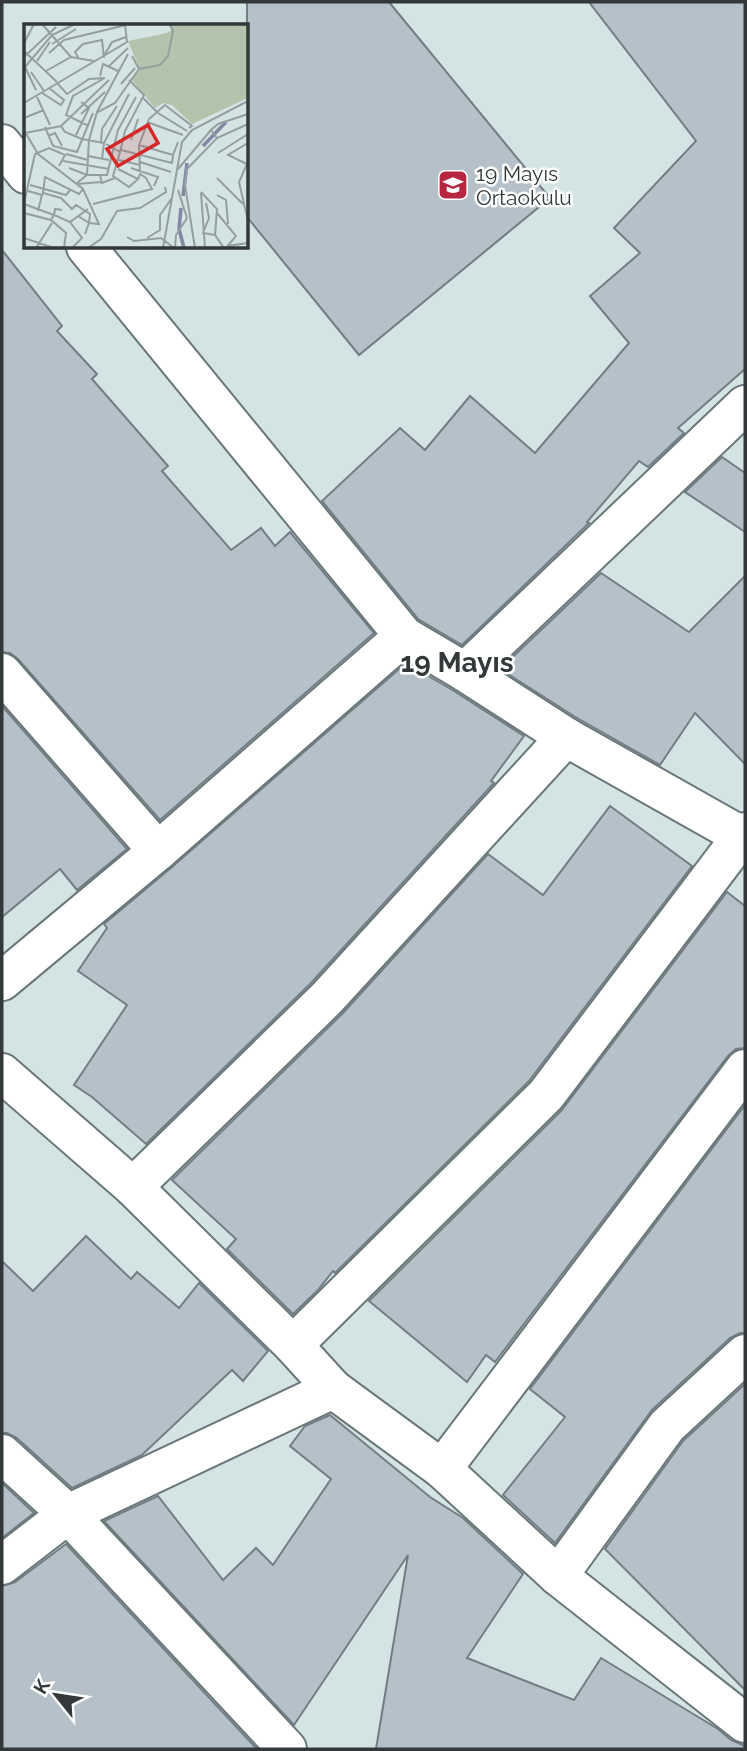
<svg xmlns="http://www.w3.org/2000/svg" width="747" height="1751" font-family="Raleway,sans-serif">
  <rect width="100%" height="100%" fill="#d4e3e4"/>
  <g fill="#b5c0c8" stroke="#727d84" stroke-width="2">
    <polygon points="247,2 389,2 550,198 359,355 247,217"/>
    <polygon points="589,2 745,2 745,369 678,428 684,433 648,467 639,461 587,522 589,523 462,645 418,619 322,501 400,428 425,450 470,396 535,453 629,343 590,296 640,253 614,228 696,141"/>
    <polygon points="2,250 62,326 57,331 97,374 92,379 168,466 162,471 231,550 261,528 275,546 290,532 374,633 160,820 18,659 10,653 2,652"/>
    <polygon points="722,457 745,473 745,532 685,492"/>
    <polygon points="601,573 689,632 745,576 745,764 695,713 660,765 577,718 500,669"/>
    <polygon points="406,663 454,691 524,736 491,781 494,783 311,983 146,1144 92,1097 74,1085 127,1005 78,971 107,928 104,924 172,867"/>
    <polygon points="2,706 127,849 77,890 60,869 2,917"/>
    <polygon points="610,806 692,866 529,1081 335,1273 333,1271 318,1290 293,1314 227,1249 236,1239 172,1180 343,1013 488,854 543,895"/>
    <polygon points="727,892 745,906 745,1048 736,1049 728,1056 495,1362 486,1355 467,1382 369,1301 561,1111"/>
    <polygon points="745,1105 745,1333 740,1333 730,1338 652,1410 555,1543 503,1495 565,1417 530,1389"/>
    <polygon points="86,1236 131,1279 137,1272 179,1308 199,1283 268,1351 243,1381 232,1370 142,1455 72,1488 17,1438 7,1433 2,1433 2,1261 33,1291"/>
    <polygon points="745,1384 745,1690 605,1549 683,1441"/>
    <polygon points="330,1415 430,1497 463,1518 523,1574 467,1658 574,1700 601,1658 718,1729 731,1740 745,1746 745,1749 376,1749 408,1555 294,1725 104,1521 158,1496 223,1580 256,1548 273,1565 331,1479 290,1446 305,1426"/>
    <polygon points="2,1483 34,1513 2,1538"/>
    <polygon points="66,1544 257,1749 2,1749 2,1586 15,1582"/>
  </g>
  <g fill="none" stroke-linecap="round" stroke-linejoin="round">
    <g stroke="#6a7779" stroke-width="42">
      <g id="street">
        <polyline points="2,144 26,174"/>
        <polyline points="86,247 404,636 465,672 745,405"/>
        <polyline points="465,672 566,737 745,838"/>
        <polyline points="2,673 158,851"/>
        <polyline points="2,981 158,851 404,636"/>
        <polyline points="2,1073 133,1187 293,1345 333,1389"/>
        <polyline points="133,1187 327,998 566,737"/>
        <polyline points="293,1345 546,1095 745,832"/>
        <polyline points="2,1454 68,1514 287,1749"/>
        <polyline points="442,1469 745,1069"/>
        <polyline points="2,1565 68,1514 333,1389 442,1469 558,1576 745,1723"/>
        <polyline points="558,1576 667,1426 745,1354"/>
      </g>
    </g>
    <use href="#street" stroke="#fff" stroke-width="38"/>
  </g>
  <defs>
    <g id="school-square" transform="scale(1.575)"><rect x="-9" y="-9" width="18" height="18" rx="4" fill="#b72641" stroke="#fff"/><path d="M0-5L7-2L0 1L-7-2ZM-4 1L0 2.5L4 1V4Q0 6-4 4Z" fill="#fff"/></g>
  </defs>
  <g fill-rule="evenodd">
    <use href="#school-square" x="453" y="185"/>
  </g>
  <g text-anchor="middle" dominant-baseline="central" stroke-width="5" stroke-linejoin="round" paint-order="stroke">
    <g font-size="21" fill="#33393a" stroke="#fff" text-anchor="start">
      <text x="476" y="173">19 Mayıs<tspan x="476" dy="24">Ortaokulu</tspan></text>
    </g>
    <g font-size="28" font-weight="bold" fill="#33393a" stroke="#fff">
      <text x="457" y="662">19 Mayıs</text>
    </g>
  </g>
  <g transform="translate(24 24)">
    <rect width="224" height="224" fill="#d4e3e4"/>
    <path d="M 144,0 L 224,0 L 224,74 L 168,100 L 148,81 L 139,79 L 131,84 L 107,55 L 116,46 L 104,17 L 143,9 L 147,6 Z" fill="#b4c3ac"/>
    <path fill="none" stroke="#8088a5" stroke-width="3.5" d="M 179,122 L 202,98M 159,172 L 163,139M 157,184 L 155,205 L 160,224"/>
    <path fill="none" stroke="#949fa0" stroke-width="2" d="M 18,0 L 47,33M 0,19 L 10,0M 28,20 L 52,5M 0,27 L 33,58M 25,29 L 40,16 L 102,1M 81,30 L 88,18 L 102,13M 0,33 L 32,3M 55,35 L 51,28 L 59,20 L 78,16 L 80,34M 13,37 L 26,18M 1,43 L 28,11 L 51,0M 1,43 L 12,66M 84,43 L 104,24M 115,45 L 136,41 L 144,32 L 149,7 L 146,0M 22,47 L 47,33 L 70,37M 7,48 L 20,67M 76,52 L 79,40 L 94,47M 33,59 L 43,70 L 65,55 L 81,54M 97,60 L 111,44M 18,69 L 37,81 L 40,76 L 25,64M 13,73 L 26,101M 118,73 L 134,89 L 163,107M 0,79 L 103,18 L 101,0M 74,88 L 91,79 L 115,45 L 108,32M 57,90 L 81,68M 0,94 L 20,86M 123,98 L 159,111M 37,102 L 41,108 L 58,115 L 80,119M 65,102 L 42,91 L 49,72 L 81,54M 21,103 L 29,122 L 53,128 L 69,89M 0,106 L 14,130 L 59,165 L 75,200 L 65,199 L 66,190 L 52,181 L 48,185 L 37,174 L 19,169 L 21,153 L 55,170 L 59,165M 1,109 L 37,102 L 85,56M 52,111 L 65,84 L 57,78M 24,112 L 31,109 L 38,122M 193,114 L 187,106 L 194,100 L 224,90M 107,116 L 114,95M 77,118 L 78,105 L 93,82M 154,118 L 149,131 L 115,121 L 125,95 L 141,81 L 168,102 L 165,104M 224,119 L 204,131 L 223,140 L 215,158 L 224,197M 82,120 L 96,128 L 89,152 L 105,163 L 114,155 L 94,145M 115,121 L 116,148M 97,126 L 148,139 L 149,131M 96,128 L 101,107 L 120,71 L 105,56M 194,129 L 224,110M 42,130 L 64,136M 64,132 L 85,136M 78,135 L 80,119 L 105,70M 95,136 L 116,141M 39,137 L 85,145M 116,138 L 147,148M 45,144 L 63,151 L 83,151 L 94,106 L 112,73M 107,144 L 134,153 L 130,162M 154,145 L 187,106M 76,151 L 78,159 L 91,154M 193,154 L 219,180M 53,159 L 63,151 L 65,116 L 73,88 L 104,30M 53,160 L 77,158M 6,161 L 42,171 L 47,165M 4,167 L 18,171 L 14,187M 177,168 L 193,185 L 191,211 L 200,224M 177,169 L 181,224M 193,171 L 202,176 L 204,200M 0,179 L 11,130 L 25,124 L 41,131 L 35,142M 182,179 L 185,194 L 179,209 L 191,211M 0,180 L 30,191 L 27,196M 69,180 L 128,165 L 122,154 L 116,150 L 114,155M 38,186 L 31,185 L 30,191 L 46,198 L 64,185M 0,189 L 27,196 L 42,209 L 40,224M 193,189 L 212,212 L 202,224M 54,192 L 65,199 L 61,210M 46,198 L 58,214 L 48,224M 103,213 L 110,217 L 137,214 L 150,224M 0,214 L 30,224M 123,214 L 136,206 L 136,191 L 148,174M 203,222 L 224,219M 12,224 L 28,199M 64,224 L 77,215 L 93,187 L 116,184 L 142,168 L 141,163M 139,224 L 158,118 L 168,106 L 224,77M 151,224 L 152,211 L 163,194 L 154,166M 171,224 L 161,161 L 163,145 L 193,114 L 224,100"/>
    <path fill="#d62828" fill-opacity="0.15" stroke="#d62828" stroke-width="3.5" d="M 124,101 L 134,119 L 94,142 L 83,125 Z"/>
    <rect width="224" height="224" fill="none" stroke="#33393a" stroke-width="3.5"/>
  </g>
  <rect width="747" height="1751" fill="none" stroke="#33393a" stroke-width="7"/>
  <g transform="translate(56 1695) rotate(300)" stroke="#ffffff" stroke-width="5" paint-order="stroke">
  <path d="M0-5L12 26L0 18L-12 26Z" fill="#33393a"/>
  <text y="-10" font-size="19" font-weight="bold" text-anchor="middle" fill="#33393a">K</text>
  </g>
</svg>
